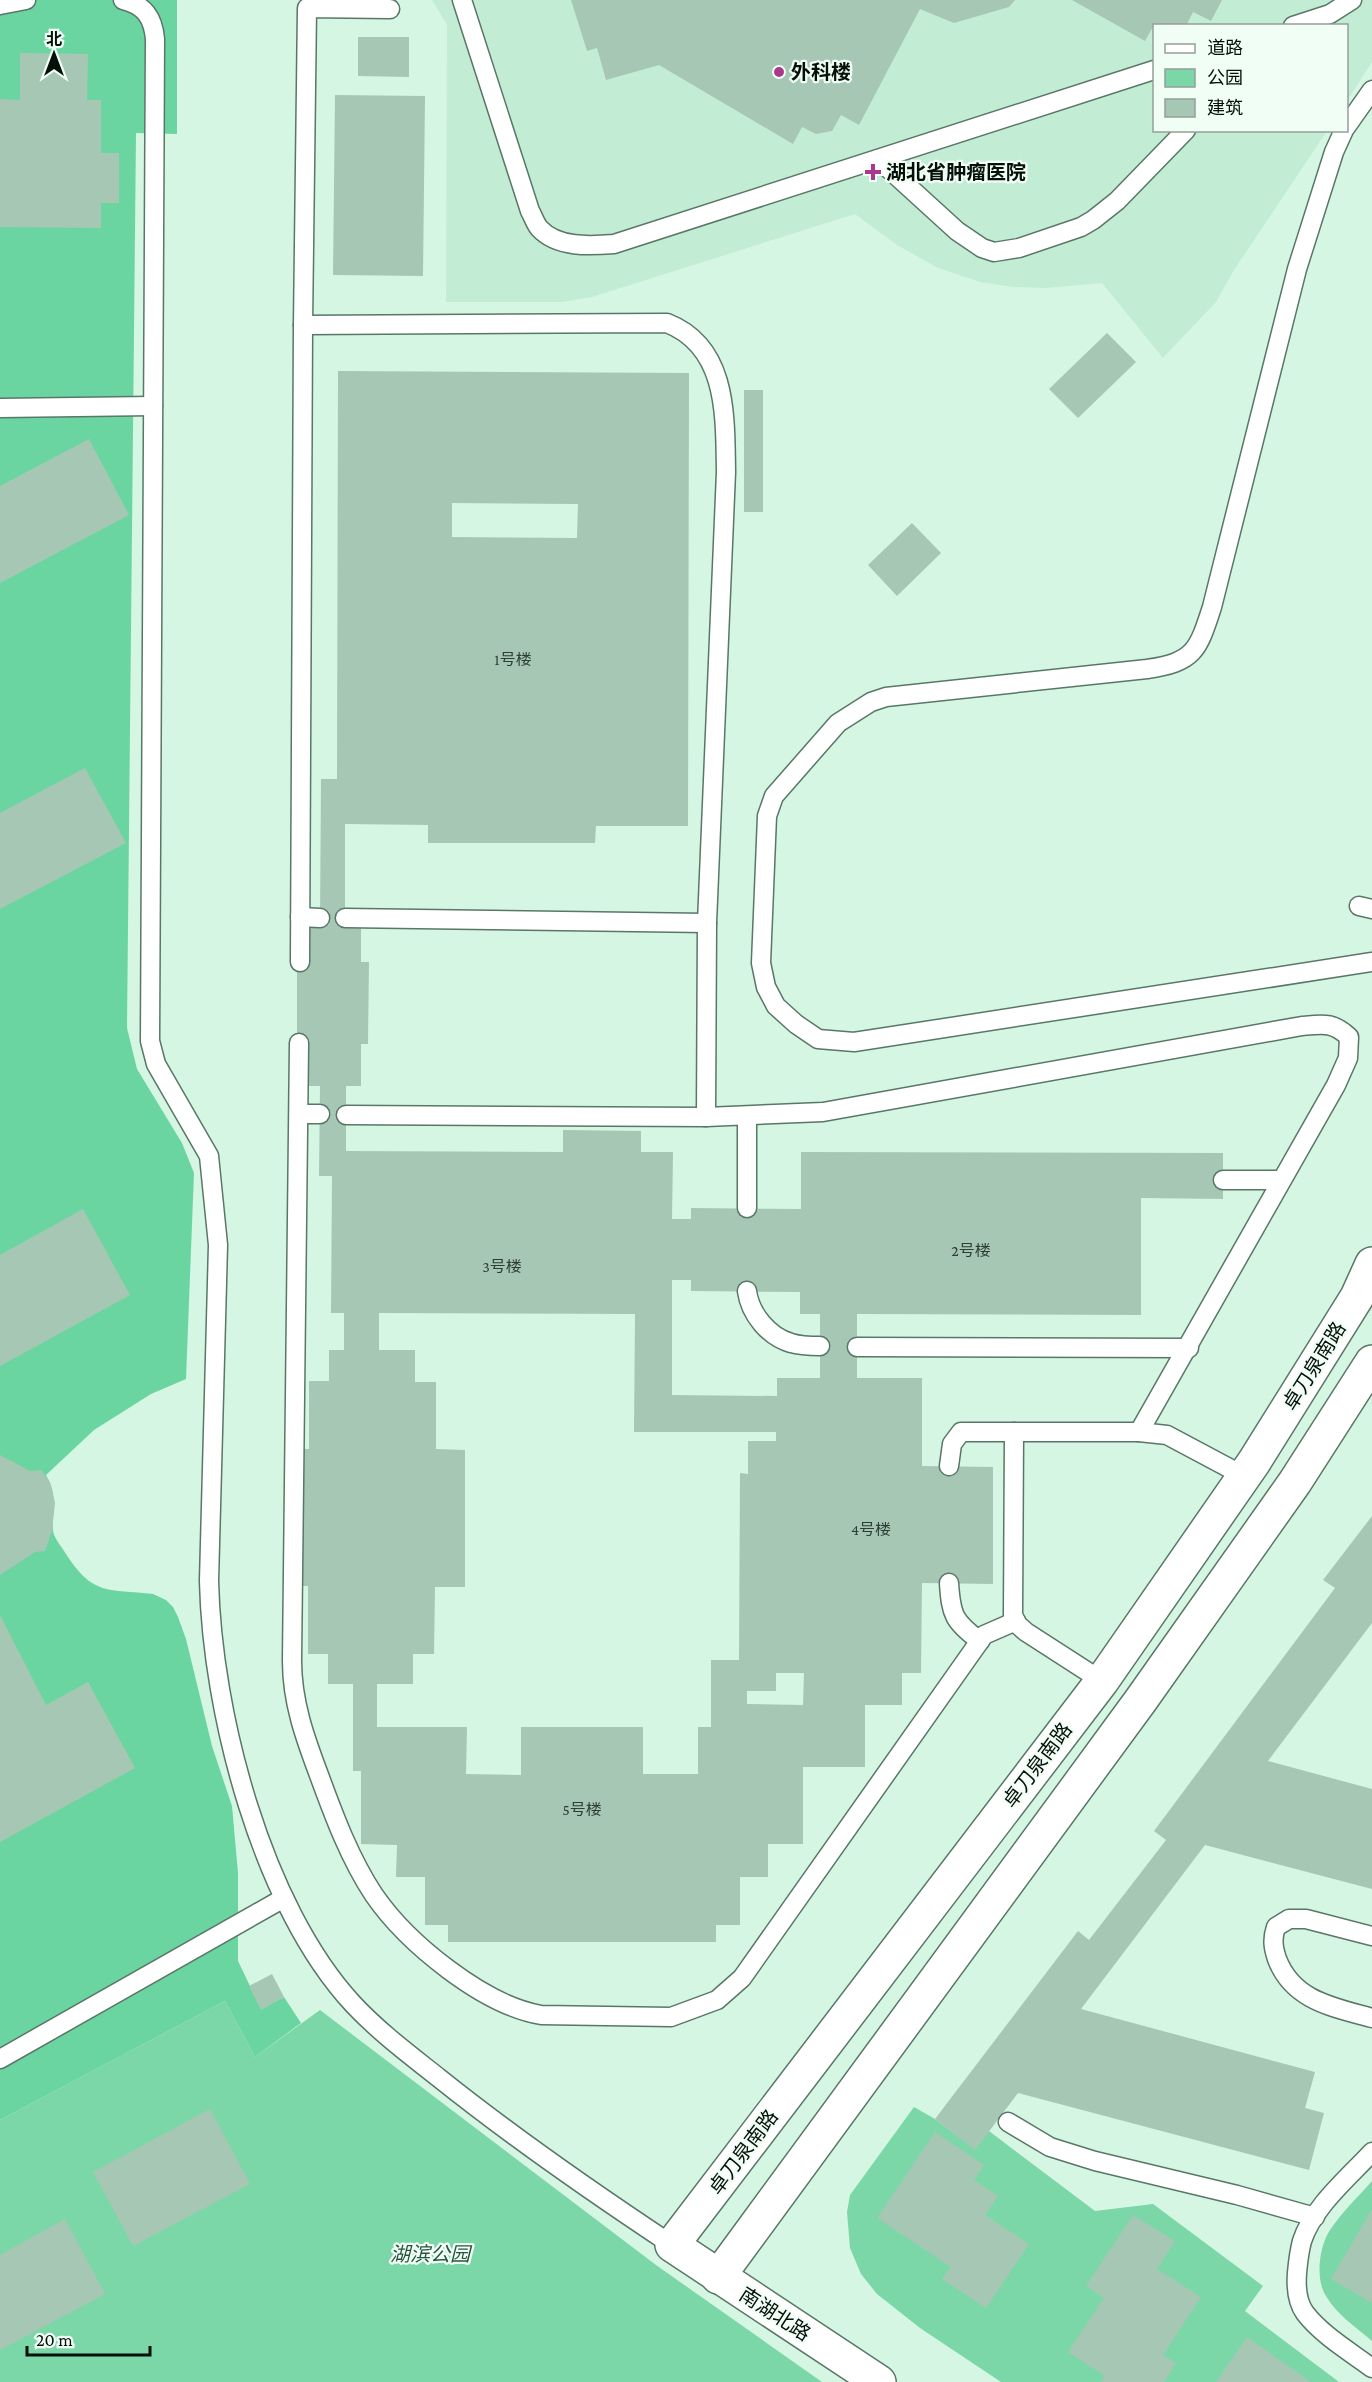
<svg xmlns="http://www.w3.org/2000/svg" width="1372" height="2382" font-family="'Crimson Pro','Noto Sans SC',serif">
  <rect width="100%" height="100%" fill="#d5f6e3"/>
  <polygon fill="#c3ecd4" points="432,0 1372,0 1372,62 1347,101 1346,26 1154,26 1154,130 1327,131 1234,270 1216,302 1163,358 1102,283 1046,288 1013,287 980,282 938,268 897,245 855,214 592,297 562,302 446,302 447,25"/>
  <g fill="#7bd7a8">
    <polygon points="225,2001 255,2057 320,2010 656,2265 822,2382 0,2382 0,2120"/>
    <polygon points="914,2107 935,2119 975,2149 989,2131 1095,2211 1153,2204 1263,2286 1245,2311 1339,2382 1001,2382 920,2328 877,2294 861,2274 850,2248 847,2212 850,2195"/>
    <path d="M 1372,2181 L 1372,2341 C 1357,2328 1336,2314 1326,2296 C 1315,2279 1319,2247 1330,2230 C 1342,2212 1358,2197 1372,2181 Z"/>
  </g>
  <path fill="#6bd5a1" d="M 0,0 L 177,0 L 177,134 L 136,133 L 127,1028 L 137,1069 L 182,1143 L 194,1173 L 186,1379 L 151,1394 L 94,1430 L 46,1475 C 59,1498 51,1508 53,1530 C 53,1537 62,1547 66,1554 C 93,1596 108,1589 153,1594 L 166,1600 L 173,1607 L 178,1617 L 186,1639 L 212,1746 L 232,1806 L 238,1873 L 238,1961 L 261,2009 L 284,1997 L 301,2023 L 255,2057 L 225,2001 L 0,2120 Z"/>
  <g fill="#a7c7b5" fill-rule="evenodd">
    <polygon points="571,0 1015,0 1009,7 954,23 920,9 859,125 841,115 832,131 816,134 802,127 793,144 659,65 606,80 597,48 587,51"/>
    <polygon points="1072,0 1222,0 1211,21 1193,12 1186,26 1159,26 1155,23 1145,41"/>
    <polygon points="358,37 409,37 409,77 358,76"/>
    <polygon points="20,53 88,54 87,100 101,100 101,153 119,153 119,203 101,203 101,228 0,227 0,99 20,100"/>
    <polygon points="335,95 425,96 423,276 333,275"/>
    <polygon points="1107,333 1136,362 1078,418 1049,389"/>
    <path d="M 338,371 L 689,373 L 688,826 L 596,826 L 595,843 L 428,843 L 428,825 L 345,824 L 345,921 L 361,921 L 361,962 L 369,962 L 368,1044 L 361,1044 L 361,1086 L 346,1086 L 346,1151 L 563,1152 L 563,1130 L 641,1131 L 641,1152 L 673,1152 L 672,1219 L 691,1219 L 691,1208 L 801,1209 L 801,1152 L 1223,1153 L 1223,1199 L 1141,1198 L 1141,1315 L 857,1314 L 857,1378 L 922,1378 L 922,1466 L 993,1467 L 993,1584 L 922,1583 L 921,1673 L 902,1673 L 902,1705 L 865,1705 L 865,1767 L 803,1767 L 803,1844 L 768,1844 L 768,1877 L 740,1877 L 740,1925 L 716,1925 L 716,1942 L 448,1942 L 448,1925 L 425,1925 L 425,1877 L 396,1877 L 397,1845 L 361,1844 L 361,1771 L 353,1771 L 353,1684 L 328,1684 L 328,1654 L 308,1654 L 308,1586 L 298,1586 L 299,1449 L 309,1449 L 309,1381 L 329,1381 L 329,1350 L 344,1350 L 344,1313 L 331,1313 L 332,1176 L 319,1176 L 320,1086 L 305,1086 L 297,1043 L 297,961 L 305,920 L 320,920 L 321,779 L 337,779 ZM 452,503 L 578,504 L 577,538 L 452,537 ZM 672,1280 L 691,1280 L 691,1291 L 800,1292 L 800,1314 L 820,1314 L 820,1378 L 777,1378 L 777,1396 L 672,1395 ZM 379,1313 L 635,1314 L 634,1432 L 776,1432 L 776,1441 L 748,1441 L 748,1474 L 740,1473 L 739,1660 L 711,1660 L 711,1727 L 698,1727 L 698,1774 L 643,1774 L 643,1727 L 521,1727 L 521,1775 L 466,1774 L 467,1727 L 377,1727 L 377,1684 L 413,1684 L 413,1654 L 434,1654 L 435,1587 L 465,1587 L 465,1450 L 436,1449 L 436,1382 L 415,1382 L 415,1350 L 379,1350 ZM 776,1673 L 804,1673 L 803,1705 L 747,1704 L 747,1691 L 776,1691 Z"/>
    <rect x="744" y="390" width="19" height="122"/>
    <polygon points="89,439 129,515 0,583 0,486"/>
    <polygon points="912,523 941,553 897,596 868,565"/>
    <polygon points="85,768 126,843 0,909 0,813"/>
    <polygon points="83,1209 130,1295 0,1366 0,1255"/>
    <polygon points="0,1455 30,1471 41,1470 50,1482 55,1503 52,1531 45,1551 35,1552 0,1575"/>
    <polygon points="1372,1516 1372,1623 1268,1761 1372,1789 1372,1889 1205,1845 1081,2009 1315,2072 1305,2108 1324,2113 1309,2170 1018,2093 975,2150 935,2119 1078,1931 1089,1940 1166,1840 1154,1831 1335,1588 1323,1580"/>
    <polygon points="0,1615 46,1705 88,1682 135,1768 0,1842"/>
    <polygon points="272,1974 284,1997 261,2010 249,1986"/>
    <polygon points="210,2109 250,2184 133,2246 93,2172"/>
    <polygon points="935,2132 984,2165 974,2180 998,2196 985,2215 1029,2244 986,2308 942,2279 951,2267 877,2218"/>
    <polygon points="1372,2209 1372,2303 1331,2279"/>
    <polygon points="1133,2215 1175,2241 1157,2269 1201,2297 1163,2355 1176,2363 1164,2382 1101,2382 1105,2376 1068,2352 1104,2298 1086,2286"/>
    <polygon points="65,2219 105,2294 0,2350 0,2255"/>
    <polygon points="1247,2337 1311,2382 1216,2382"/>
  </g>
  <g fill="none" stroke-linecap="round" stroke-linejoin="round">
    <g stroke="#597767" stroke-width="21">
      <g id="service">
        <path d="M 123,0 C 144,5 153,17 155,39 L 150,1041 L 156,1064 L 209,1156 L 218,1245 L 209,1581 C 212,1713 262,1906 353,2004 C 378,2031 410,2055 439,2078 C 514,2138 592,2192 672,2245"/>
        <path d="M 462,0 L 530,211 C 533,216 535,223 539,228 C 557,248 590,246 614,244 L 1154,70"/>
        <polyline points="0,5 26,0"/>
        <polyline points="1293,26 1330,14 1352,0"/>
        <polyline points="1346,127 1372,90"/>
        <path d="M 1344,130 L 1334,152 L 1297,269 L 1212,607 C 1198,650 1195,662 1147,669 L 886,697 L 871,702 L 838,723 L 774,796 L 767,816 L 761,963 L 766,987 L 776,1006 L 796,1024 L 818,1039 L 854,1042 L 1372,962"/>
        <polyline points="878,159 957,231 982,248 994,252 1019,248 1081,227 1093,220 1117,201 1186,130"/>
        <path d="M 303,325 L 667,323 C 728,347 725,416 726,472 L 707,923 L 706,1117"/>
        <polyline points="0,408 153,406"/>
        <polyline points="1359,906 1372,909"/>
        <polyline points="300,917 320,918"/>
        <polyline points="345,918 707,923"/>
        <polyline points="300,962 303,325 307,8 390,9"/>
        <path d="M 299,1043 L 292,1661 C 292,1702 305,1738 319,1775 C 334,1816 350,1859 374,1895 C 407,1943 483,2005 541,2015 L 671,2017 L 717,2000 L 742,1978 L 984,1635 L 1016,1621"/>
        <polyline points="299,1114 320,1114"/>
        <path d="M 346,1115 L 706,1117 L 823,1112 L 1302,1026 C 1324,1024 1333,1022 1349,1037 L 1348,1058 L 1336,1085 L 1139,1432"/>
        <polyline points="747,1116 747,1208"/>
        <polyline points="1223,1180 1281,1180"/>
        <path d="M 747,1291 C 750,1314 769,1337 791,1343 C 801,1346 810,1346 820,1346"/>
        <polyline points="857,1347 1189,1348"/>
        <polyline points="949,1466 952,1444 961,1432 1014,1432"/>
        <path d="M 949,1583 C 951,1615 954,1622 980,1641"/>
        <polyline points="1102,1681 1026,1632 1017,1624 1013,1615 1014,1432 1139,1432 1167,1435 1244,1476"/>
        <path d="M 1372,1936 L 1306,1919 L 1289,1919 L 1276,1927 C 1272,1939 1273,1947 1277,1959 C 1293,2001 1333,2007 1372,2018"/>
        <polyline points="0,2059 284,1898"/>
        <polyline points="1008,2122 1050,2147 1095,2161 1237,2195 1315,2217"/>
        <path d="M 1372,2152 C 1348,2178 1313,2207 1302,2241 C 1299,2252 1298,2262 1297,2273 C 1296,2286 1297,2302 1305,2313 C 1322,2335 1349,2351 1372,2368"/>
      </g>
    </g>
    <g stroke="#597767" stroke-width="36">
      <g id="tertiary">
        <polyline points="718,2277 1141,1700 1295,1482 1372,1362"/>
        <polyline points="879,2382 672,2245 1102,1681 1254,1462 1357,1297 1372,1264"/>
      </g>
    </g>
    <use href="#service" stroke="#fff" stroke-width="18"/>
    <use href="#tertiary" stroke="#fff" stroke-width="33"/>
  </g>
  <g fill="#ae378e" stroke="#f1fef6" stroke-width="2">
    <circle cx="779" cy="72" r="6"/>
    <path d="M870 163h6v6h6v6h-6v6h-6v-6h-6v-6h6z"/>
  </g>
  <g text-anchor="middle" dominant-baseline="central" stroke-width="4.5" stroke-linejoin="round" paint-order="stroke">
    <g font-size="16" fill="#2e3e35">
      <text x="513" y="659">1号楼</text>
      <text x="971" y="1250">2号楼</text>
      <text x="502" y="1266">3号楼</text>
      <text x="871" y="1529">4号楼</text>
      <text x="582" y="1809">5号楼</text>
    </g>
    <g font-size="20" font-weight="bold" fill="#05100a" stroke="#f1fef6" text-anchor="start">
      <text x="791" y="72">外科楼</text>
      <text x="886" y="172">湖北省肿瘤医院</text>
    </g>
    <g font-size="20" fill="#05100a" stroke="#f1fef6">
      <text transform="translate(1314 1366) rotate(-58)">卓刀泉南路</text>
      <text transform="translate(1037 1765) rotate(-53)">卓刀泉南路</text>
      <text transform="translate(743 2152) rotate(-53)">卓刀泉南路</text>
      <text transform="translate(775 2314) rotate(33)">南湖北路</text>
    </g>
    <g font-size="20" font-style="italic" fill="#28543e" stroke="#f1fef6">
      <text x="430" y="2254">湖滨公园</text>
    </g>
  </g>
  <rect x="1153" y="24" width="195" height="108" fill="#f1fef6" stroke="#939f98" stroke-width="1.5"/>
  <rect x="1165" y="44" width="30" height="9" fill="#ffffff" stroke="#939f98" stroke-width="1.5"/>
  <text x="1207" y="54" font-size="18" fill="#05100a">道路</text>
  <rect x="1165" y="69" width="30" height="18" fill="#7bd7a8" stroke="#939f98" stroke-width="1.5"/>
  <text x="1207" y="84" font-size="18" fill="#05100a">公园</text>
  <rect x="1165" y="99" width="30" height="18" fill="#a7c7b5" stroke="#939f98" stroke-width="1.5"/>
  <text x="1207" y="114" font-size="18" fill="#05100a">建筑</text>
  <g transform="translate(54 54)" stroke="#f1fef6" stroke-width="4.5" paint-order="stroke">
  <path d="M0-4.5L10 22L0 15L-10 22Z" fill="#05100a"/>
  <text y="-9" font-size="16" font-weight="bold" text-anchor="middle" fill="#05100a">北</text>
  </g>
  <path d="M27 2346v9h123v-9" fill="none" stroke="#05100a" stroke-width="3"/>
  <text x="36" y="2346" font-size="18" fill="#05100a" stroke="#f1fef6" stroke-width="4.5" paint-order="stroke">20 m</text>
</svg>
